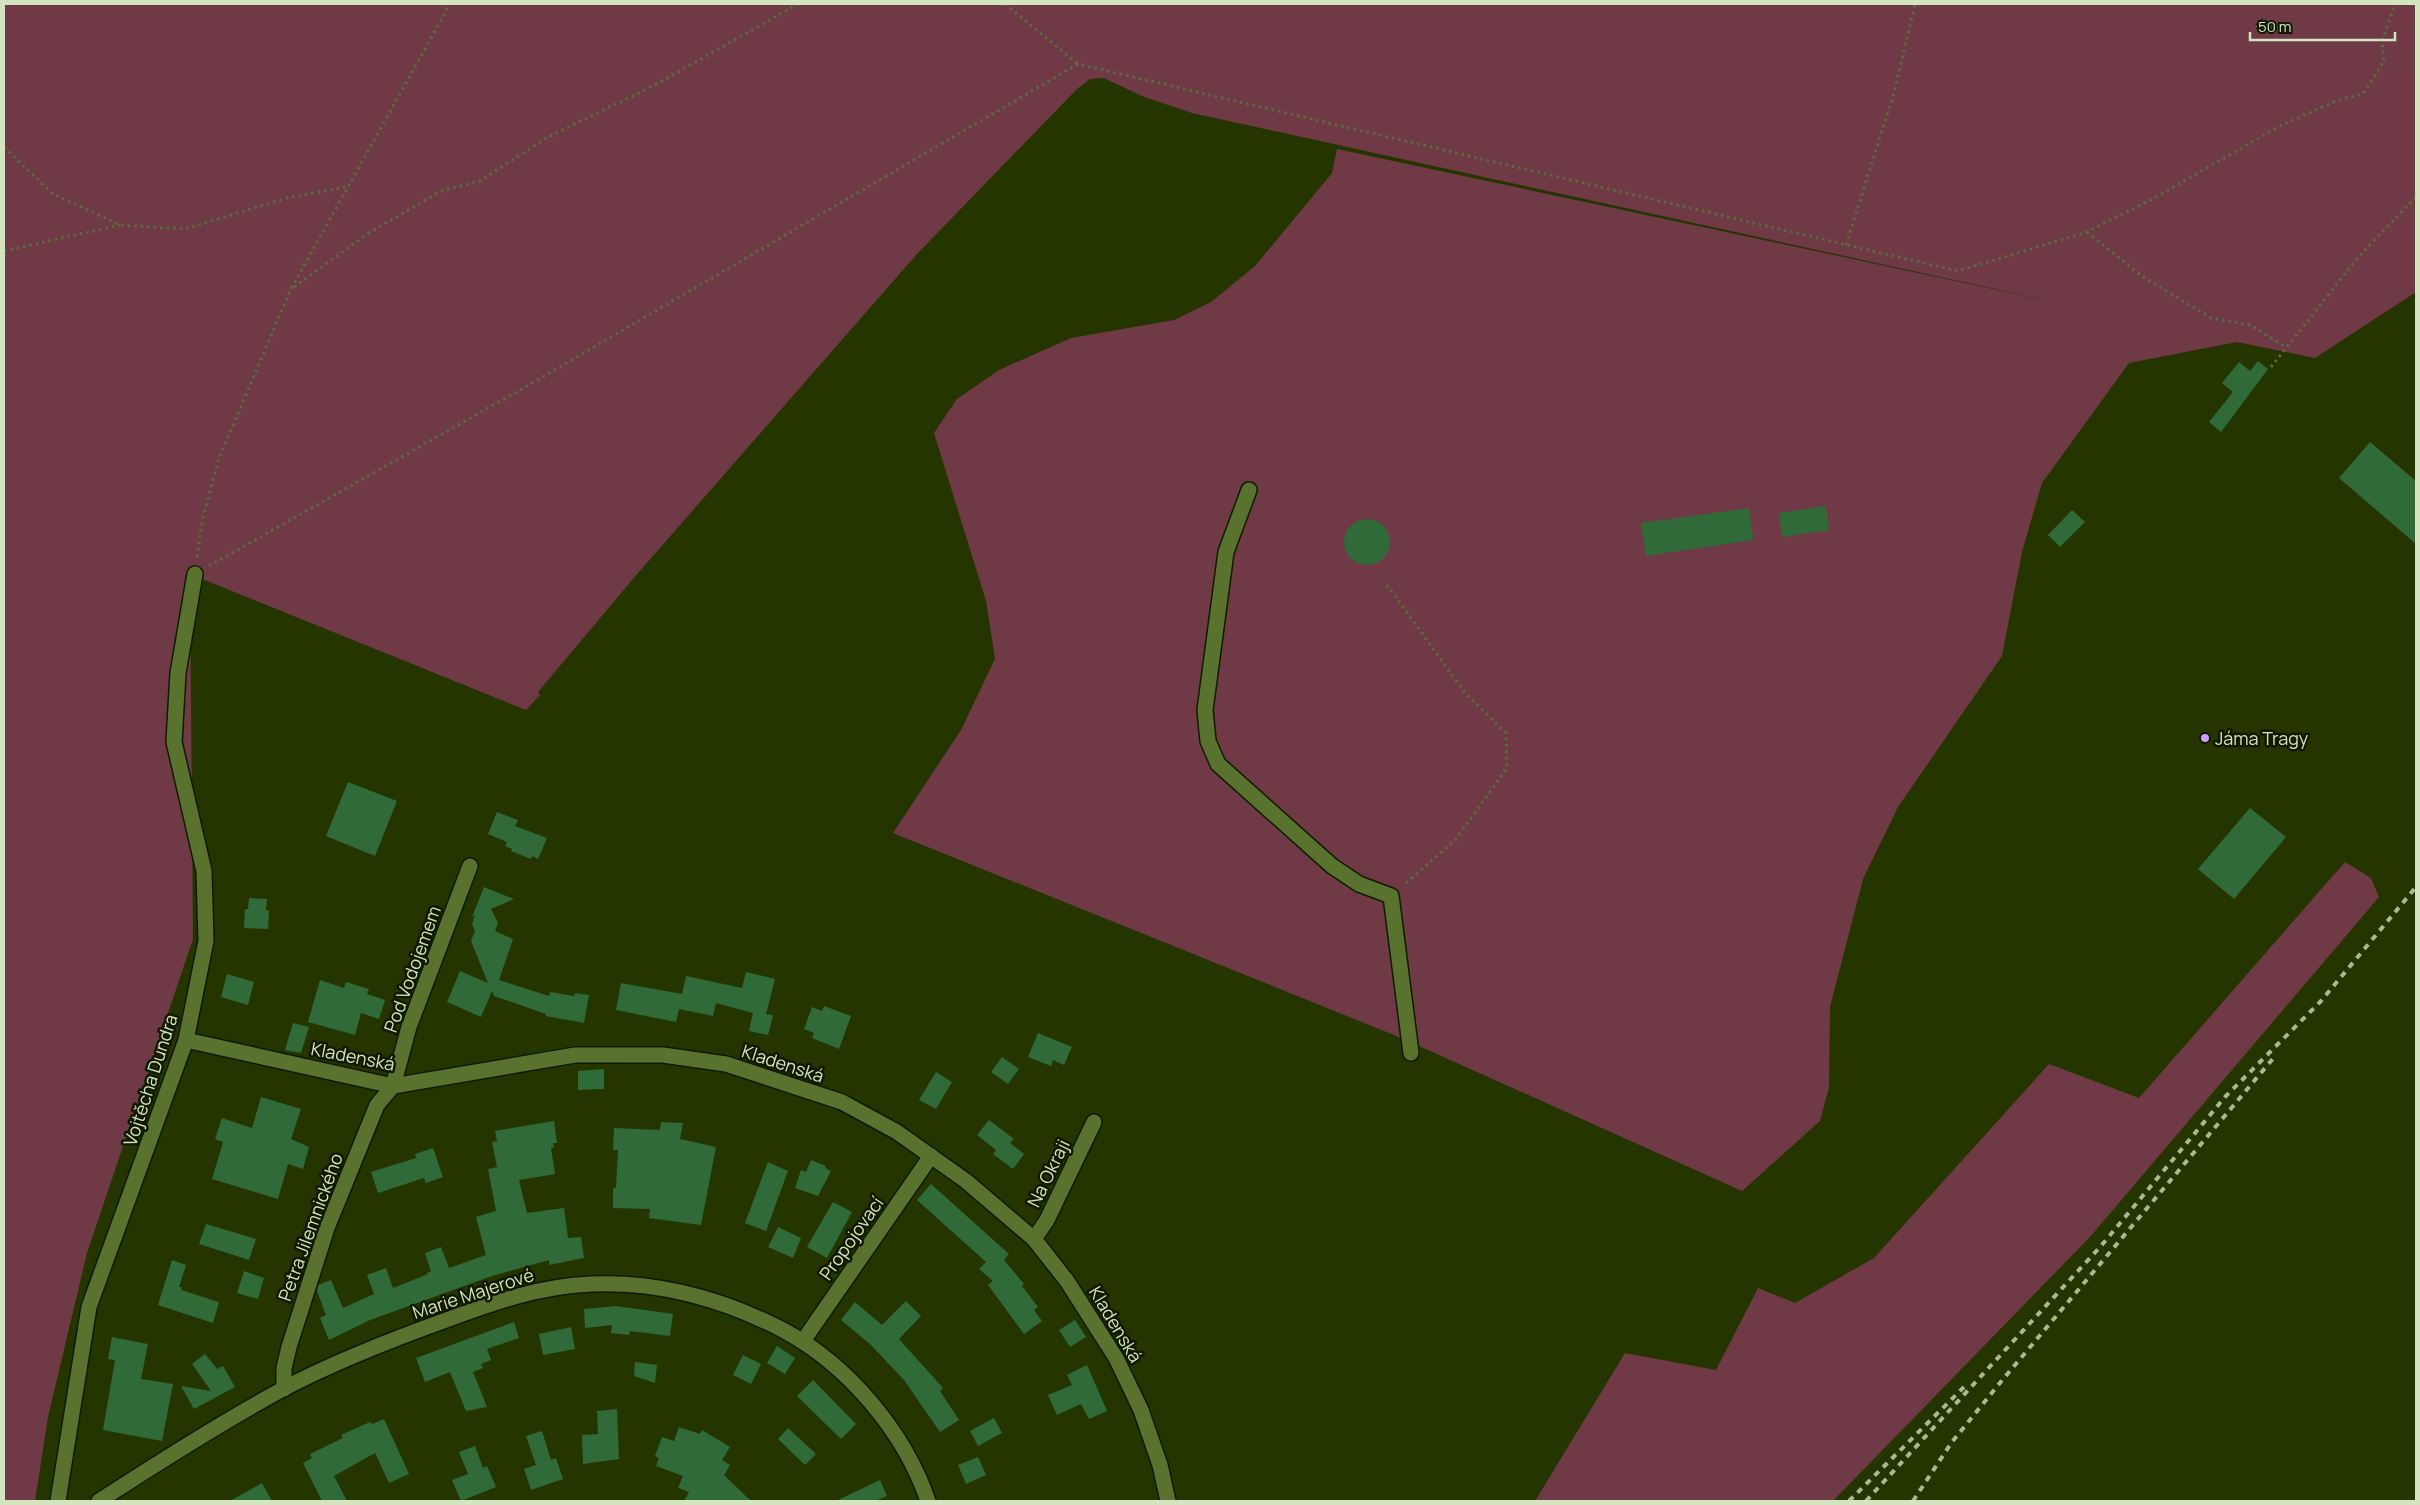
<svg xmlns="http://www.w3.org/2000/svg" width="2420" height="1505" font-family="Manrope,sans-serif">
  <rect width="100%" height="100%" fill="#243500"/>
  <g fill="#6f3945">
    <polygon points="4,4 2416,4 2416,292 2315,358 2237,342 2129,363 2042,483 2022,552 2002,656 1898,807 1863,879 1830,1007 1829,1087 1820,1121 1742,1191 1399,1037 893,833 961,730 995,659 986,601 934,433 957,399 999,370 1071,338 1174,320 1211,302 1255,266 1332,173 1337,149 2059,303 1192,113 1144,97 1104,78 1090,79 1077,89 917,254 632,580 538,692 540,695 526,710 190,574 193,939 87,1253 48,1417 35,1501 4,1501"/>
    <polygon points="2345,862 2371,878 2379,897 2090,1237 1833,1501 1535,1501 1625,1353 1716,1370 1758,1288 1795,1303 1874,1258 2049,1064 2139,1098"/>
  </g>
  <g fill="#306a39">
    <polygon points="2258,361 2268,369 2221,432 2209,422 2233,392 2222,383 2239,362 2250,371"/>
    <polygon points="2370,442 2416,481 2416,544 2339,478"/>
    <polygon points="1826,506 1829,530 1782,537 1779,513"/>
    <polygon points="1749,508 1753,540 1646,556 1641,523"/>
    <polygon points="2072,510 2085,522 2060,547 2048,535"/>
    <circle cx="1367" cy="542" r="23"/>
    <polygon points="348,782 397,801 375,856 326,836"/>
    <polygon points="2250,808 2286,837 2234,899 2198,869"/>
    <polygon points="497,812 518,820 515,826 547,838 538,859 532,856 531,859 511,851 512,849 505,846 507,842 488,834"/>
    <polygon points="484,887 514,899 491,909 498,923 495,931 513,939 499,980 549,996 550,992 574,996 575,993 589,995 584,1023 546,1016 546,1014 494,996 492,991 481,1017 447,1002 460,971 488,983 471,941 475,931 472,924 475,915 472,917"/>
    <polygon points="249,898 267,899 266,910 269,911 268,929 244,928 245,909 248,909"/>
    <polygon points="746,972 775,979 766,1014 773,1015 768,1035 749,1031 753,1013 716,1003 713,1016 679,1009 676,1022 616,1010 621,983 682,994 686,976 742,988"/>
    <polygon points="227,974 254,982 248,1005 221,997"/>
    <polygon points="320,980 344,988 346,982 369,989 367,994 385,1000 379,1019 361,1013 355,1035 308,1022"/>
    <polygon points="824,1006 851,1016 839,1049 812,1038 814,1033 804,1029 812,1007 822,1011"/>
    <polygon points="293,1023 309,1027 301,1053 285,1050"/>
    <polygon points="1038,1033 1072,1047 1064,1065 1053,1060 1051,1066 1028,1057"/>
    <polygon points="1002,1057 1019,1069 1008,1084 991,1072"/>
    <polygon points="604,1069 604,1089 578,1090 578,1071"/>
    <polygon points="936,1072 952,1082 936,1109 919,1100"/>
    <polygon points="261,1097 301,1109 291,1139 309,1147 303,1169 288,1164 278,1199 212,1179 223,1142 215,1139 222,1118 252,1128"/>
    <polygon points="989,1120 1014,1139 1010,1143 1024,1154 1013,1169 993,1154 996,1150 977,1135"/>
    <polygon points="554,1121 557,1143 553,1143 554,1147 551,1148 555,1174 519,1180 527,1213 564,1208 568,1238 581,1237 584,1258 549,1265 549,1260 492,1276 370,1320 329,1340 320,1318 326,1315 317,1291 318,1285 331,1280 343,1308 374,1294 367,1275 386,1268 393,1288 428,1274 427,1273 431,1271 425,1253 441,1247 449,1268 486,1255 476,1217 496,1211 488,1169 497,1167 492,1142 497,1141 495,1131"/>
    <polygon points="661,1122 683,1123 680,1139 716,1147 701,1225 649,1218 650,1209 613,1208 613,1188 616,1188 618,1150 613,1150 614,1128 660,1130"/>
    <polygon points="433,1148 443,1177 426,1183 424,1178 378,1193 371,1172 416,1158 415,1154"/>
    <polygon points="811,1160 826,1166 825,1168 831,1171 818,1196 795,1188 801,1170 806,1172"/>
    <polygon points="768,1162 788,1171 766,1231 745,1223"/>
    <polygon points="931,1184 1009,1254 1004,1260 1024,1284 1022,1286 1038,1307 1034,1310 1042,1321 1024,1334 988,1285 993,1281 979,1269 986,1262 917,1200"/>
    <polygon points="833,1202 852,1212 827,1258 807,1247"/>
    <polygon points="206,1224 256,1239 249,1260 199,1244"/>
    <polygon points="778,1227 801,1238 793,1258 768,1247"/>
    <polygon points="172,1260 186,1265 179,1287 182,1287 181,1290 219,1302 213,1323 158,1305"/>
    <polygon points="244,1271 264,1278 258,1299 237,1293"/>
    <polygon points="906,1301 921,1316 899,1339 943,1388 940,1391 959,1420 940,1432 904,1380 870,1344 841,1320 855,1302 882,1325"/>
    <polygon points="616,1306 673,1314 670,1336 630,1331 629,1335 611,1333 612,1325 585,1328 584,1309"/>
    <polygon points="1075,1320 1086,1337 1070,1347 1059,1330"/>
    <polygon points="514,1322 519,1338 487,1349 491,1360 481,1364 483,1368 473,1372 487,1407 466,1411 450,1372 425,1382 416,1358"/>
    <polygon points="571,1327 575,1349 543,1355 539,1334"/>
    <polygon points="112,1337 148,1344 141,1379 173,1384 162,1441 103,1430 115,1360 108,1359"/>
    <polygon points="777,1346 795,1358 785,1374 767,1363"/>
    <polygon points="205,1354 217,1369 223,1366 235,1387 194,1409 181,1386 211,1391 192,1364"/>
    <polygon points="743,1355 761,1364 751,1384 733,1375"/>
    <polygon points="635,1362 657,1365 655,1383 634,1376"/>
    <polygon points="1087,1365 1107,1411 1089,1419 1081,1404 1057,1415 1048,1395 1072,1385 1067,1375"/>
    <polygon points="813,1380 856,1424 841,1439 797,1396"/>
    <polygon points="617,1409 619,1459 583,1464 582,1435 598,1434 597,1411"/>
    <polygon points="994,1418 1002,1433 978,1446 970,1431"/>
    <polygon points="384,1419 409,1474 389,1483 375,1453 334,1476 347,1501 322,1501 303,1463 312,1458 310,1454 343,1438 341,1435 370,1422 372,1424"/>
    <polygon points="679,1427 700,1434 702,1430 730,1447 722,1460 730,1465 724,1475 751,1501 684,1501 689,1492 678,1488 683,1476 656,1466 659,1458 655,1456 662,1437 674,1441"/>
    <polygon points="788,1428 816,1454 805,1465 778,1439"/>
    <polygon points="542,1431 551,1460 556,1458 563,1479 531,1490 524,1469 536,1465 526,1436"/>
    <polygon points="475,1446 483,1468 487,1466 496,1487 461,1501 452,1480 468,1474 459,1452"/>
    <polygon points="978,1457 986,1475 966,1484 958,1465"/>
    <polygon points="880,1480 887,1496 875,1501 836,1501"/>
    <polygon points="262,1483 272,1501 230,1501"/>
  </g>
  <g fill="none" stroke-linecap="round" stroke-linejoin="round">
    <g stroke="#0f1b00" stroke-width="18">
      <g id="minor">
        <polyline points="1249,490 1226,552 1205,710 1208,741 1218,764 1332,866 1359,884 1391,896 1411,1053"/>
        <polyline points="186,1040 393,1086 575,1055 663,1055 726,1064 842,1102 897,1132 966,1181 1034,1239 1067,1281 1116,1358 1141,1410 1160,1465 1168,1501"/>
        <polyline points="1034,1239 1047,1220 1094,1122"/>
        <polyline points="803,1341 931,1156"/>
        <polyline points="284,1389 284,1368 289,1347 327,1228 377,1105 393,1086 409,1027 470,866"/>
        <polyline points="58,1501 89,1307 186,1040 206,941 204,871 174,742 178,673 195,574"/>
        <path d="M 99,1501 C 159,1462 220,1423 283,1389 C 336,1361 393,1339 449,1319 C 495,1302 541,1286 591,1284 C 658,1281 723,1299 783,1330 C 848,1365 904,1431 928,1501"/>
      </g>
    </g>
    <g stroke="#5b6b3c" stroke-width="3" stroke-dasharray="2.5 4" stroke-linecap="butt">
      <polyline points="1005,4 1078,64"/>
      <polyline points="4,147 53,194 120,225 185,229 287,198 350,186"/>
      <polyline points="2087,232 2143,277 2211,318 2250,325 2286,347"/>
      <polyline points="1846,245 1894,93 1915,4"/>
      <polyline points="4,251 120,225"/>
      <polyline points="294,287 367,234 441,191 480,181 546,138 655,85 798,4"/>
      <polyline points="2271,367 2359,256 2416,197"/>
      <polyline points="197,557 202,521 219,458 291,289 450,4"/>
      <polyline points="209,566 534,382 1078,64 1958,271 2087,232 2158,196 2280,126 2338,100 2363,94 2384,61 2382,42 2395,4"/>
      <polyline points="1387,585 1466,694 1506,733 1507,768 1456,839 1403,886"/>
    </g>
    <use href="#minor" stroke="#59732f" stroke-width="15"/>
    <g stroke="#a9b991" stroke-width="4" stroke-dasharray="6 6" stroke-linecap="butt">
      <polyline points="1849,1501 1964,1387"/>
      <polyline points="1866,1501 2101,1246 2225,1097 2321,1001 2416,887"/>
      <polyline points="1913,1501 1952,1442 1999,1384 2276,1055"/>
    </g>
  </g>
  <circle fill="#cf9eff" stroke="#101a01" stroke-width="2" cx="2205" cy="738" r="5"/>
  <g text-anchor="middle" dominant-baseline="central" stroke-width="5" stroke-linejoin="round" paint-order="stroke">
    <g font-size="18" fill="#d4e3c0" stroke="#101a01" text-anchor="start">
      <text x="2215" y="738">Jáma Tragy</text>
    </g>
    <g font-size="18" fill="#d4e3c0" stroke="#101a01">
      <text transform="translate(412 969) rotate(-70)">Pod Vodojemem</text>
      <text transform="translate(353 1056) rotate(11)">Kladenská</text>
      <text transform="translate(783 1063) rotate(18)">Kladenská</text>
      <text transform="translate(150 1080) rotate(-72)">Vojtěcha Dundra</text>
      <text transform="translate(1048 1173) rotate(-64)">Na Okraji</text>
      <text transform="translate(310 1227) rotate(-70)">Petra Jilemnického</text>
      <text transform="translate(851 1238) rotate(-55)">Propojovací</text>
      <text transform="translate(473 1293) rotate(-18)">Marie Majerové</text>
      <text transform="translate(1116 1324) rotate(59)">Kladenská</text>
    </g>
  </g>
  <rect width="2420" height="1505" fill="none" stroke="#d4e3c0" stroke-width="10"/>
  <path d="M2250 32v8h145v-8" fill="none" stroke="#d4e3c0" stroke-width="2.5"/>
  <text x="2258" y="32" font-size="15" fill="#d4e3c0" stroke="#101a01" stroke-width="4" paint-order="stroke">50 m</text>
</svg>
